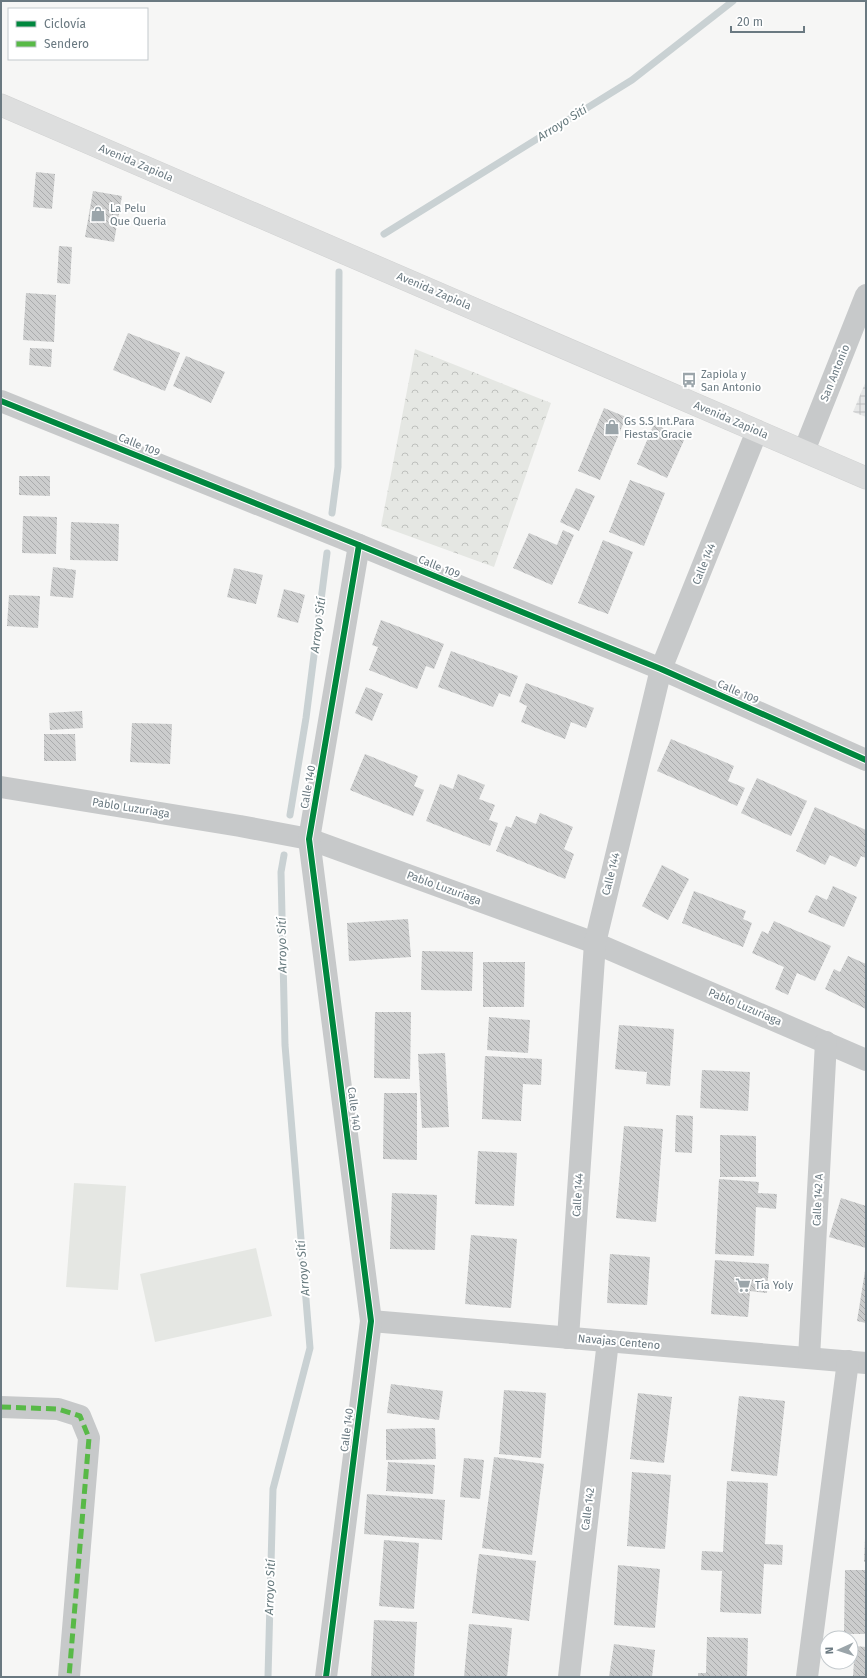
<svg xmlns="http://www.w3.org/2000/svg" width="867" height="1678" font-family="'Fira Sans',sans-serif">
  <defs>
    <pattern id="industrial-grid" width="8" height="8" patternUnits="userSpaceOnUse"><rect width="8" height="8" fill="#e6e7e7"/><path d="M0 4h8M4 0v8" fill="none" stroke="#bec0c1"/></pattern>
    <pattern id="park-crowns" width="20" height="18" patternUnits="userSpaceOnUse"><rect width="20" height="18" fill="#e5e7e3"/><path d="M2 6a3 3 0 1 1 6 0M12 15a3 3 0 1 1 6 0" fill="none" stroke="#bec0bd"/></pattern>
    <pattern id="building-back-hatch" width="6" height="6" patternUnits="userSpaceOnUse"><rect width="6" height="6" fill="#cccdcd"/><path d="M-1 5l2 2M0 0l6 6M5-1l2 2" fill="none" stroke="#aaabac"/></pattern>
  </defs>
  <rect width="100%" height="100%" fill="#f6f6f5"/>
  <polygon fill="url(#industrial-grid)" points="866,381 866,417 853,412"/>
  <polygon fill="url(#park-crowns)" points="415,349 551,403 494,567 381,526"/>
  <g fill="#e5e7e3">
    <polygon points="74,1183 126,1186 118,1290 66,1287"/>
    <polygon points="256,1248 272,1316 155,1342 140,1274"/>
  </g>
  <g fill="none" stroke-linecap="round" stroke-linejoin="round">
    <g stroke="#c9d1d3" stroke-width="7">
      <polyline points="384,234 632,80 733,1"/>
      <polyline points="332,513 338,467 339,272"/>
      <polyline points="290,815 306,718 327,553"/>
      <polyline points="268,1677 273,1489 310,1348 285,1045 281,872 284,855"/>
    </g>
  </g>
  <g fill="url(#building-back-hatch)">
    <polygon points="36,172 55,174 52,209 33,207"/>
    <polygon points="93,191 122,196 114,242 85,237"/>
    <polygon points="59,246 72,247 70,284 57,283"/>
    <polygon points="26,293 56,295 54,342 23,340"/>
    <polygon points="128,333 180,353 165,391 113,370"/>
    <polygon points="30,348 52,349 51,367 29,365"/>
    <polygon points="186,356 225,372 211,403 173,386"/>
    <polygon points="604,408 626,417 600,480 578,471"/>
    <polygon points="654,424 685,438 667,478 637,464"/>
    <polygon points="19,476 50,476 50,496 19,495"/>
    <polygon points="630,480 665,493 644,546 609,532"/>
    <polygon points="576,488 595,496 579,531 560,522"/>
    <polygon points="23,516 57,517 56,554 22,553"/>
    <polygon points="71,522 119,524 118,561 70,560"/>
    <polygon points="563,530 574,535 552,585 513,568 529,533 557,545"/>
    <polygon points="603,540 633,552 608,614 578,603"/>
    <polygon points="53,567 76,570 73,598 50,596"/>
    <polygon points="234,568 263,575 256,604 227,597"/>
    <polygon points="284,589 305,595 298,623 277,617"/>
    <polygon points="9,595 40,596 38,628 7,626"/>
    <polygon points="381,620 444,644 434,669 426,666 417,689 369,670 378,647 372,645"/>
    <polygon points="451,651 518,676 510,697 499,693 493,707 438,687"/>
    <polygon points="526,683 594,708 586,728 571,722 565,739 521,722 527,706 519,702"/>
    <polygon points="366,687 383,694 372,721 355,713"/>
    <polygon points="82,711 83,728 50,730 49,713"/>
    <polygon points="132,723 172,724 170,764 130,762"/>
    <polygon points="44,734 75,734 76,761 44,761"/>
    <polygon points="671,739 734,766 728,781 745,788 737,806 657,771"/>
    <polygon points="365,754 418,776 414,786 424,790 413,816 350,790"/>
    <polygon points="458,774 485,785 479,799 495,805 489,820 498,823 490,846 426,821 440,784 453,789"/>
    <polygon points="757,778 807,801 791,836 741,813"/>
    <polygon points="815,807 866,830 866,858 861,856 856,867 830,855 825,865 796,851"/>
    <polygon points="540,813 573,827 564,849 574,854 565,879 496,851 506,826 511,828 516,816 536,824"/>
    <polygon points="662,865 689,879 668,920 642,906"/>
    <polygon points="833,886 857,897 844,927 808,912 816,895 827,900"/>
    <polygon points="694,891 746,911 743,919 752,923 743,947 682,923"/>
    <polygon points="408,919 411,957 349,961 347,923"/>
    <polygon points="774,921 831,946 815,981 797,973 788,995 775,989 784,967 752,953 762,931 768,934"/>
    <polygon points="422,951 473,952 472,991 421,990"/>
    <polygon points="848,956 866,964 866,1009 825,989 834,969 840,972"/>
    <polygon points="483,962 525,962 524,1007 483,1007"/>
    <polygon points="375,1012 411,1012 410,1079 374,1078"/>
    <polygon points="489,1017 530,1020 528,1053 487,1050"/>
    <polygon points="619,1025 674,1029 670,1086 646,1084 647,1072 615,1069"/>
    <polygon points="445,1053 449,1127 422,1128 418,1054"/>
    <polygon points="485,1056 542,1059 541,1085 523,1084 521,1121 482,1119"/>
    <polygon points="702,1070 750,1072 748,1111 700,1108"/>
    <polygon points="384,1093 417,1093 417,1160 383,1159"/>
    <polygon points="676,1115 693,1116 692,1153 675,1152"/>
    <polygon points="624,1126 663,1129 656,1222 616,1218"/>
    <polygon points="720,1135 756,1136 756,1177 720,1177"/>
    <polygon points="478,1151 517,1153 514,1206 475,1204"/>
    <polygon points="719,1179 759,1182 758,1193 777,1194 776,1209 756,1207 754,1256 715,1254"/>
    <polygon points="392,1193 437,1195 435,1250 390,1249"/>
    <polygon points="841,1198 866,1206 866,1248 829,1237"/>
    <polygon points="471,1235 517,1239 511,1308 465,1304"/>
    <polygon points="610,1254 650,1257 647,1305 607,1303"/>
    <polygon points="715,1260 769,1264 767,1293 750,1291 748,1317 711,1314"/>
    <polygon points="865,1271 866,1271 866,1323 857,1321"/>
    <polygon points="391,1384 443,1391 439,1420 387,1413"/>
    <polygon points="504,1390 546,1393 541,1458 499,1454"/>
    <polygon points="638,1393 672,1397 664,1463 630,1459"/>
    <polygon points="739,1396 785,1401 777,1476 731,1471"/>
    <polygon points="435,1428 436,1459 386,1460 386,1429"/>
    <polygon points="494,1457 544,1464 532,1555 482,1548"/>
    <polygon points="464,1458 484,1460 480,1499 460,1497"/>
    <polygon points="388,1462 435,1465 433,1494 386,1491"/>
    <polygon points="632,1472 671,1475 665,1549 627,1546"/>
    <polygon points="727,1481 768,1483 765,1544 783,1545 782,1565 764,1564 761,1614 720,1612 722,1571 701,1570 702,1551 723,1552"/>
    <polygon points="367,1494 445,1500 442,1540 364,1534"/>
    <polygon points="865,1538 866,1538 866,1562 864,1562"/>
    <polygon points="384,1540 419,1543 414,1609 379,1606"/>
    <polygon points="479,1554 536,1561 529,1621 472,1613"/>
    <polygon points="618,1565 660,1569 655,1628 614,1625"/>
    <polygon points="845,1570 866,1570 866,1634 844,1634"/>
    <polygon points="374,1620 417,1622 414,1677 371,1677"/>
    <polygon points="469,1624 512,1628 507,1677 464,1677"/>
    <polygon points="707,1637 748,1638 747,1677 698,1677 698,1673 706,1673"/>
    <polygon points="614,1644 655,1650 652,1677 609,1677"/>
    <polygon points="855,1646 866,1647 866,1677 853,1677"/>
  </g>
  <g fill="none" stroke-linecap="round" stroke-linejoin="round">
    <g stroke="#d1d2d2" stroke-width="23">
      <polyline id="secondary" points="1,105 866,478"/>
    </g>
    <g stroke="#c7c9ca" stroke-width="22">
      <polyline points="1,401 359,545 661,669 866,760"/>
      <polyline points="804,451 866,295"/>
      <polyline points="1,787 240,826 309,839 595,943 866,1060"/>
      <polyline points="371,1321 866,1363"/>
      <polyline points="568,1338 595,943 661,669 757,431"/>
      <polyline points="809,1358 826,1042"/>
      <polyline points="1,1407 58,1409 80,1416 89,1438 69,1677"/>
      <polyline points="326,1677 371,1321 309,839 359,545"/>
      <polyline points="569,1677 608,1341"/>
      <polyline points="807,1677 848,1361"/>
    </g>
    <use href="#secondary" stroke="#dddede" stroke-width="22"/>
    <polyline stroke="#58b947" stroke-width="5" stroke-dasharray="10 5" stroke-linecap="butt" points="1,1407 58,1409 80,1416 89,1438 69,1677"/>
    <g stroke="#fff" stroke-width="8">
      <g id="cycleway">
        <polyline points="1,401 359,545 661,669 866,760"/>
        <polyline points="326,1677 371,1321 309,839 359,545"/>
      </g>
    </g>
    <use href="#cycleway" stroke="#00873e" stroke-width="6"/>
  </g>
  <defs>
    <g id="shop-bare" transform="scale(1.2)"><path d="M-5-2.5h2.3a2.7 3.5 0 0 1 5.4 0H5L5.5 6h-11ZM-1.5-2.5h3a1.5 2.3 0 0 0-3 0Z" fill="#9ba5aa" stroke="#fff" stroke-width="2.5" paint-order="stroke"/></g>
    <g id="bus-bare" transform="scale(1.2)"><path d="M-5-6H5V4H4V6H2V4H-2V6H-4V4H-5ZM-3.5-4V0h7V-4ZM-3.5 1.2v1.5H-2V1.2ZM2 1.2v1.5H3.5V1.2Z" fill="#9ba5aa" stroke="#fff" stroke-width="2.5" paint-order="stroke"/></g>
    <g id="supermarket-bare" transform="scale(1.2)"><path d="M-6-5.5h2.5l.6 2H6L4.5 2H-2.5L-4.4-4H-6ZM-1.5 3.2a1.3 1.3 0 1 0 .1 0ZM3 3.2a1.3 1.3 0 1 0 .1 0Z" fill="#9ba5aa" stroke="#fff" stroke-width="2.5" paint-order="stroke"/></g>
  </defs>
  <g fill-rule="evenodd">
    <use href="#shop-bare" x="98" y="214"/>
    <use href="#bus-bare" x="689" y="380"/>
    <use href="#shop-bare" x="612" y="427"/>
    <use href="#supermarket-bare" x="743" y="1285"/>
  </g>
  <g text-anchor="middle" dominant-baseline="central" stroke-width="4" stroke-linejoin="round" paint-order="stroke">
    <g font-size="11" fill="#6a7981" stroke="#fff">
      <text transform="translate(136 163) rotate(23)">Avenida Zapiola</text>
      <text transform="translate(434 291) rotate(23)">Avenida Zapiola</text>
      <text transform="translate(835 373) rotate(-68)">San Antonio</text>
      <text transform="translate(731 420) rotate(23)">Avenida Zapiola</text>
      <text transform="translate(139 445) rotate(22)">Calle 109</text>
      <text transform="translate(704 564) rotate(-68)">Calle 144</text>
      <text transform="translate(439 567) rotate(22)">Calle 109</text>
      <text transform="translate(738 692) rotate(24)">Calle 109</text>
      <text transform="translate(308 787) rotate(-80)">Calle 140</text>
      <text transform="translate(131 808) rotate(9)">Pablo Luzuriaga</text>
      <text transform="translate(611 874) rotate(-76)">Calle 144</text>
      <text transform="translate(444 888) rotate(20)">Pablo Luzuriaga</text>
      <text transform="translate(745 1007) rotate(23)">Pablo Luzuriaga</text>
      <text transform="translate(354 1109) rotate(83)">Calle 140</text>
      <text transform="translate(578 1195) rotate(-86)">Calle 144</text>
      <text transform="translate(818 1200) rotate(-87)">Calle 142 A</text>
      <text transform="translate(619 1342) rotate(5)">Navajas Centeno</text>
      <text transform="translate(347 1430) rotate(-83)">Calle 140</text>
      <text transform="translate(588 1509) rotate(-83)">Calle 142</text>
    </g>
    <g font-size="11" fill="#6a7981" stroke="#fff" text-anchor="start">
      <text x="110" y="208">La Pelu<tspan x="110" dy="13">Que Queria</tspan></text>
      <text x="701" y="374">Zapiola y<tspan x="701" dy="13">San Antonio</tspan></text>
      <text x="624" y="421">Gs S.S Int.Para<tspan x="624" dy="13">Fiestas Gracie</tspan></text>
      <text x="755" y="1285">Tía Yoly</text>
    </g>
    <g font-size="12" font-style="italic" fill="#66797d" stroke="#fff">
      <text transform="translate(562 123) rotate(-32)">Arroyo Sití</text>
      <text transform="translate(318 625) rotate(-83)">Arroyo Sití</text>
      <text transform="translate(282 945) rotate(-91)">Arroyo Sití</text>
      <text transform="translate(303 1268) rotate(-95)">Arroyo Sití</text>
      <text transform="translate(270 1587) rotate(-88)">Arroyo Sití</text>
    </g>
  </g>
  <rect width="867" height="1678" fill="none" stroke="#6a7981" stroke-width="4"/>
  <rect x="8" y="8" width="140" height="52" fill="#ffffff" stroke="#c3c9cd"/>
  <rect x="16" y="21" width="20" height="6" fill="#00873e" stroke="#c3c9cd"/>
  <text x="44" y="28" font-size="12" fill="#6a7981">Ciclovía</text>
  <rect x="16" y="41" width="20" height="6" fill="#58b947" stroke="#c3c9cd"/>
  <text x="44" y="48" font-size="12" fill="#6a7981">Sendero</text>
  <g transform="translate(839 1650) rotate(267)"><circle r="19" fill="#ffffff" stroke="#c3c9cd"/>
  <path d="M0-3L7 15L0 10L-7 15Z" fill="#9ba5aa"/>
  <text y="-6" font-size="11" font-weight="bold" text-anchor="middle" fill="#6a7981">N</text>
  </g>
  <path d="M731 26v6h73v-6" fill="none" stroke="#6a7981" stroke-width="2"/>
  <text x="737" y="26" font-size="12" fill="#6a7981" stroke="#ffffff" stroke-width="3" paint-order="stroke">20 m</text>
</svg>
